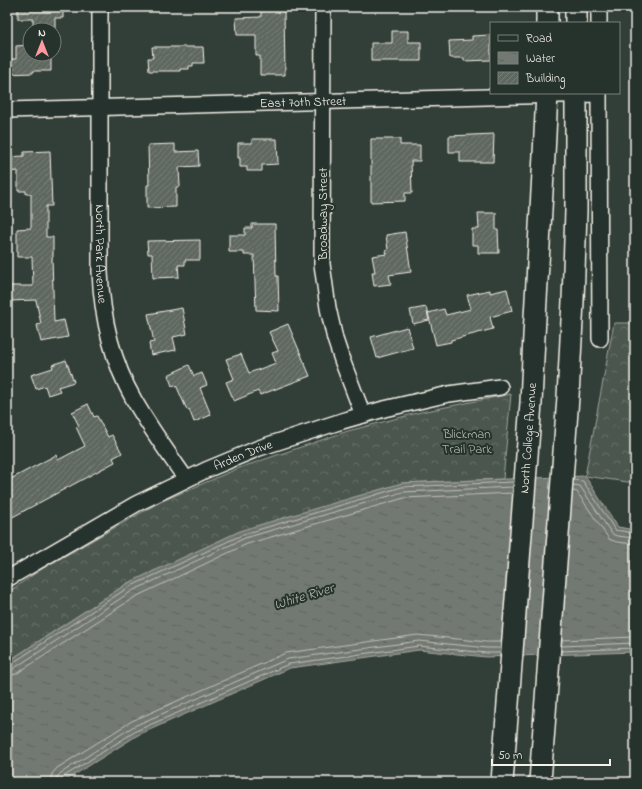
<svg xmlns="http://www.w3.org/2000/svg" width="642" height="789" font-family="'Indie Flower',sans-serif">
  <defs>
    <pattern id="forest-crowns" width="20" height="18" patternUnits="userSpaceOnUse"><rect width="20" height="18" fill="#4c564f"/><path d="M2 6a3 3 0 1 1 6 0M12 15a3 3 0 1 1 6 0" fill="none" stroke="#666f68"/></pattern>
    <pattern id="water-ripples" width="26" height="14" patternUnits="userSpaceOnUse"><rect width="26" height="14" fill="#727972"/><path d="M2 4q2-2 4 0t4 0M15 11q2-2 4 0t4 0" fill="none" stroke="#60635e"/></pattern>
    <pattern id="building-hatch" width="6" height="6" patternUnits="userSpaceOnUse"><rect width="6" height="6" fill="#5f6861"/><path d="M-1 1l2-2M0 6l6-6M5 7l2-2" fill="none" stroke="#777e78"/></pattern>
  </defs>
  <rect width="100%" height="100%" fill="#323e38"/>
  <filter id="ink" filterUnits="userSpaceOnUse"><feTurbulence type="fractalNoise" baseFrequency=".025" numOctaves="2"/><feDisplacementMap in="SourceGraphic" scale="8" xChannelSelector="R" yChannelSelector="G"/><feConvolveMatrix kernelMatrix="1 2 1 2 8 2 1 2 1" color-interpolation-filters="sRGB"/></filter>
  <g filter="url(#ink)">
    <g fill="url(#forest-crowns)" stroke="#a0a49c">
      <polygon points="614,323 635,323 635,483 585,476"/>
      <polygon points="511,394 503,479 402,483 128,583 7,662 7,593 40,570 160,502 239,468 348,431 421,412"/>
    </g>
    <polygon fill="url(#water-ripples)" stroke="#a6a9a1" points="585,476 618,527 635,530 635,652 486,657 419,650 290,668 138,735 63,782 7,782 7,662 128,583 242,530 402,483"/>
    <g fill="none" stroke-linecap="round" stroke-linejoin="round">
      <g stroke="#c0c1b9" stroke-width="1">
        <polyline points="573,480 583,481 615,530 635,533"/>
        <polyline points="573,485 580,486 612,534 617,536 635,538"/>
        <polyline points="573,491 577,492 609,539 616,542 635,544"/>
        <polyline points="562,640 635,637"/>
        <polyline points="561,646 635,643"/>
        <polyline points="561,651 635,648"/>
        <polyline points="7,665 11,664 129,587 244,534 402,487 513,482"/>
        <polyline points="7,670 13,669 132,591 245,538 403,492 513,487"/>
        <polyline points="7,676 16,674 135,597 247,544 404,498 513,493"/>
        <polyline points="50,782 52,774 57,768 132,721 286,653 418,635 487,642 501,642"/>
        <polyline points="56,782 57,777 61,773 134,726 288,659 419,641 487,648 501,648"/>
        <polyline points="61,782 63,777 136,731 289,664 419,646 486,653 500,653"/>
      </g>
    </g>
    <g fill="url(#building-hatch)" stroke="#f4f1e8">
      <polygon points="18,7 63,7 63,18 55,18 55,30 33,30 33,19 18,19"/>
      <polygon points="261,7 284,7 285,75 260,75 260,56 256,56 256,35 237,35 236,18 261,17"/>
      <polygon points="392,31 408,31 408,42 421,42 421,61 371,61 371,43 392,43"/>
      <polygon points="491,35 491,60 464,61 464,58 450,58 449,41 472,40 472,36"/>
      <polygon points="30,45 30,54 51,54 51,71 33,71 33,73 7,74 7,59 16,59 16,46"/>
      <polygon points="152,47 203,47 204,63 193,63 193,66 189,66 189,69 180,69 180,71 149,71 148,58 153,58"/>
      <polygon points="494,134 493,162 460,162 460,152 449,152 449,136"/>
      <polygon points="252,139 277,139 278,164 262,165 262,171 247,171 247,167 240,167 240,158 238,158 238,143 252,143"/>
      <polygon points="371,139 400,139 400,145 420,145 420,161 411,161 412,193 405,193 405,201 371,202"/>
      <polygon points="175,144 175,152 198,151 199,166 179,167 180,187 176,187 176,207 147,208 147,185 149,185 148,145"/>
      <polygon points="50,151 52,206 46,206 46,237 53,237 53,257 52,257 54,322 64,320 68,337 41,342 37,325 41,324 36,300 10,301 9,286 33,286 32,257 17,257 17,229 31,228 31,194 26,194 26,191 18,191 18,171 7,172 7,157 24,156 24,152"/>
      <polygon points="478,213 496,213 496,230 498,230 499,253 478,253 478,245 472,245 472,229 479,229"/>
      <polygon points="252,224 275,224 276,276 278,276 279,311 256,310 254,255 244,255 244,252 229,252 229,235 245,235 245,228 252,228"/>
      <polygon points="405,232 411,272 389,275 391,284 374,286 372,272 375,272 372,256 387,254 386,251 388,250 386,235"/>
      <polygon points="200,240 200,260 185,260 185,265 178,265 179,277 153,278 152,254 148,254 147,241"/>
      <polygon points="507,289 512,311 490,317 493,329 451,340 451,342 436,345 428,313 444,309 446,315 471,309 467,295 490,290 490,293"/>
      <polygon points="426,307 429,320 413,324 410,310"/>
      <polygon points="182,308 187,334 173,337 176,350 151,355 149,343 154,342 148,314"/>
      <polygon points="288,324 310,376 260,395 258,391 234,401 226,382 234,379 226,359 241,354 249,373 276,363 272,353 278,351 269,332"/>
      <polygon points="407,327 413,348 377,358 371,337"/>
      <polygon points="66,360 74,382 58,387 60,391 48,395 45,386 36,389 31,375 53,368 52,365"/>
      <polygon points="189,365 194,376 202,373 207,385 200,388 211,415 194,422 189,409 187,410 176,385 172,386 168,375"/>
      <polygon points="88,404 94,417 97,416 108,437 112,435 122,453 113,458 115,462 7,520 7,481 56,455 58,460 85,446 76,427 79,426 72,412"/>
    </g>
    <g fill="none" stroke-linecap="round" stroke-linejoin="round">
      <g stroke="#f4f1e8" stroke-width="18">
        <g id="minor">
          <path id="s1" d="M 100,7 L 100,272 C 102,317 112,361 134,400 C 150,428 168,453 186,479"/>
          <polyline points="323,7 322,264 328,308 335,339 342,360 363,415"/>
          <polyline points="599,23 599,7"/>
          <polyline points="599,93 600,339"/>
          <path id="s2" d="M 7,110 L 599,94"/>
          <path id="s3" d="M 7,579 L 136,504 L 206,470 L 259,448 L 342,421 L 384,409 L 449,394 L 500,387"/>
        </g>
      </g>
      <g stroke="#f4f1e8" stroke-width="24">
        <g id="secondary">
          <polyline points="547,7 547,23"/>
          <polyline points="576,7 576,23"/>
          <path id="s4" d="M 502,782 L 531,403 L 534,336 L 544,155 L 547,93"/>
          <polyline points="540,782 568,397 573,301 576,211 576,93"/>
        </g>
      </g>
      <use href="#minor" stroke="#26332d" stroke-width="15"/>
      <use href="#secondary" stroke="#26332d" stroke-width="21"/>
    </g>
  </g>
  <g text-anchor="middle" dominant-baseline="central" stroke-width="4" stroke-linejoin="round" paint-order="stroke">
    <g font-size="13" fill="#f4f1e8" stroke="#26332d">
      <text stroke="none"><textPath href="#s2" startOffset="296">East 70th Street</textPath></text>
      <text transform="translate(323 214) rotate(-90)">Broadway Street</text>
      <text stroke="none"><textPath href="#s1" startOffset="247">North Park Avenue</textPath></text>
      <text stroke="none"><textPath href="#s4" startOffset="345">North College Avenue</textPath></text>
      <text stroke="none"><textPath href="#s3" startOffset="267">Arden Drive</textPath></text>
    </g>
    <g font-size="13" fill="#b9bbb2" stroke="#26332d">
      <text x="467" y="434">Blickman<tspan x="467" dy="15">Trail Park</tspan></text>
    </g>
    <g font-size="14" font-style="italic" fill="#babbb3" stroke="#26332d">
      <text transform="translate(304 597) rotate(-17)">White River</text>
    </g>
  </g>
  <rect width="642" height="789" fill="none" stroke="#26332d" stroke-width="24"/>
  <rect x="12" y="12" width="618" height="765" fill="none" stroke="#f4f1e8" stroke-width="1.5" filter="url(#ink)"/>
  <rect x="490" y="22" width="130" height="72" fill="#26332d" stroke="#787f78"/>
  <rect x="498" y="35" width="20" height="6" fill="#26332d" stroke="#787f78"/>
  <text x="526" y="42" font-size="12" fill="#f4f1e8">Road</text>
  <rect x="498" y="52" width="20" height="12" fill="url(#water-ripples)" stroke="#787f78"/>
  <text x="526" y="62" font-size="12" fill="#f4f1e8">Water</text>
  <rect x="498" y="72" width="20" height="12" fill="url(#building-hatch)" stroke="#787f78"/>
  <text x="526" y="82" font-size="12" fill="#f4f1e8">Building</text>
  <g transform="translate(42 42)"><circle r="19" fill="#26332d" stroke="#787f78"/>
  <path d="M0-3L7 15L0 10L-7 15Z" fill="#ff9aa2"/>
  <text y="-6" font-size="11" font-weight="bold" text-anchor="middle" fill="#f4f1e8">N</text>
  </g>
  <path d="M492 759v6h118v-6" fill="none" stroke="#f4f1e8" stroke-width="2"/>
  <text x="498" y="759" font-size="12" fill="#f4f1e8" stroke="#26332d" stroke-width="3" paint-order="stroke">50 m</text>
</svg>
